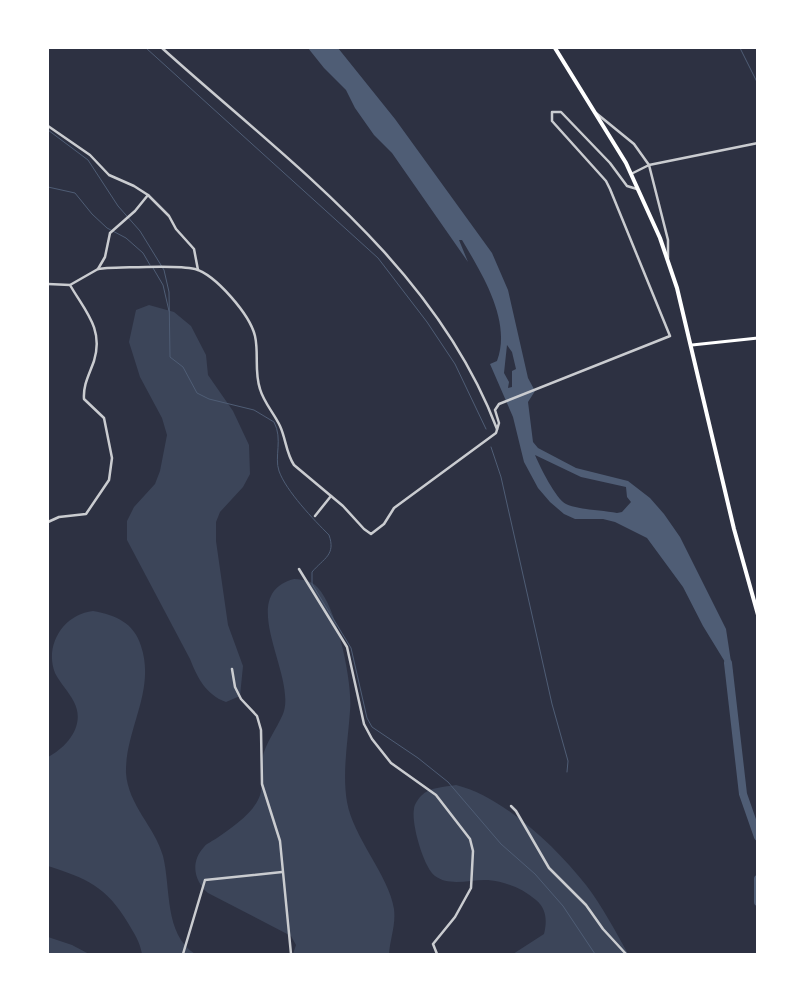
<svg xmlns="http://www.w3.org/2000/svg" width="805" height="1002" font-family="Raleway,sans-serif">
  <rect width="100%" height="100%" fill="#2d3142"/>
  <g fill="#3c4559">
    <path d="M 149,305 L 174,312 L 191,326 L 206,355 L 208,375 L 233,411 L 249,445 L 250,474 L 243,487 L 220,512 L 216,522 L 216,541 L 228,625 L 243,666 L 240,696 L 226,702 C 206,695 197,677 190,659 L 127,540 L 127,521 L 134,507 L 155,484 L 160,471 L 167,435 L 162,418 L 140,377 L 129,342 L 136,310 Z"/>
    <path d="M 294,579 C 304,580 311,580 318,588 C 337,608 353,683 350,711 C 348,741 342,772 347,802 C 353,837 389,876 394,909 C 396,925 390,939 389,954 L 293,954 L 296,945 L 291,936 L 208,893 C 194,881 190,862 204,847 C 207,843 213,841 217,838 C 231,828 250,816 258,800 C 265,787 259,773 262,759 C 266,742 276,730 283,714 C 298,676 234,595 294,579 Z"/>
    <path d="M 93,611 C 116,615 134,623 141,646 C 156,691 125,729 126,773 C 128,805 155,827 163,856 C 171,888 164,934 195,954 L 142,954 C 140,942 134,933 128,923 C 107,887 86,878 48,866 L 48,757 C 67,747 86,725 74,702 C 69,692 60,683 55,673 C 44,645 64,614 93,611 Z"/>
    <path d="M 456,785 C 504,797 556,847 586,885 C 602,906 616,932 628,954 L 513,954 L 544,934 C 547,922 547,909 536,900 C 522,888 506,882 488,880 C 471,879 450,887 435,876 C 424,868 411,824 414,809 C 414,805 418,799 421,796 C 429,787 445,787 456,785 Z"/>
    <polygon points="48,937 72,945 89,954 48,954"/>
  </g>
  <path fill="#4f5d75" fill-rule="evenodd" d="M 308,48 L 338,48 L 395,119 L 492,253 L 508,290 L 528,378 L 535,391 L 528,402 L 533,442 L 538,448 L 576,468 L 628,481 L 650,498 L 664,514 L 680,537 L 726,629 L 733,675 L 703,626 L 683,587 L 647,538 L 615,522 L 603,519 L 575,519 L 564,514 L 550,502 L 538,488 L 524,462 L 513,417 L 490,364 L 497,361 C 512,321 482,274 462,240 L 459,240 L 468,262 L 392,153 L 374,135 L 355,108 L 346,90 L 324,68 ZM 507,345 L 512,352 L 516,369 L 512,371 L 512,387 L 508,388 L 509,382 L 504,373 ZM 535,455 L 581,477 L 626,487 L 627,497 L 631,502 L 622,512 L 617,513 C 602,510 579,510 566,504 C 556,499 540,467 535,455 Z"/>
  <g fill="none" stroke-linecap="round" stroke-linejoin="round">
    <g stroke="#4f5d75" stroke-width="1">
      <polyline points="146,48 378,258 427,322 455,364 486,429"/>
      <polyline points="740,48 758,84"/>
      <path d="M 48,130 L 88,160 L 118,206 L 140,231 L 164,270 L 169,292 L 170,357 L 183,367 L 197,393 L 209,399 L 254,410 L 274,422 C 283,439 274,457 279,471 C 286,491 314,520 329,535 C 336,555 324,558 312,572 L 312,584 L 351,648 L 367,718 L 372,727 L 418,758 L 448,782 L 501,844 L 535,874 L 563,906 L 595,954"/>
      <polyline points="48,187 75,193 92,214 107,228 126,238 143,253 150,265"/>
      <polyline points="153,268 163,285 169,311"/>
      <polyline points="491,447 501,477 552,704 568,761 567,772"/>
    </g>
    <g stroke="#4f5d75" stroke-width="8">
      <polyline points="728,663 743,794 758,837"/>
      <polyline points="758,879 758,902"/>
    </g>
    <g stroke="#caccd0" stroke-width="2.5">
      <path d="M 162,48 C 287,161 435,265 497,429"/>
      <polyline points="596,113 634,144 649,165 668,240 668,258"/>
      <polyline points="48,126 90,155 109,175 134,186 148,195 169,216 176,229 194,249 198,270"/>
      <polyline points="631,174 649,165 758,143"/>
      <polyline points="98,269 105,257 110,233 135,211 148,195"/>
      <path d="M 48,284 L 70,285 L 98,269 L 107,268 C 129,268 174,264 195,269 C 216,275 250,315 255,336 C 259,354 254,371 260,389 C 264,403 274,413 280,426 C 286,439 286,453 294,465 L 343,506 L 364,529 L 371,534 L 384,524 L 394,508 L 496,433 L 499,423 L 495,410 L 499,404 L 670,336 L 610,189 L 606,181 L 552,121 L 552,112 L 561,112 L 610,163 L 627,186 L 637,189"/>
      <polyline points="315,516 331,496"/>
      <path d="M 48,522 L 59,517 L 86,514 L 109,480 L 112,458 L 104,418 L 84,399 C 83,385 89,375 94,361 C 104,329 85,311 70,285"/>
      <polyline points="299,569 347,647 364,724 372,739 391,763 436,795 470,839 473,851 471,888 455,917 433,944 437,954"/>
      <polyline points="232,669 235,687 241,699 257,716 261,730 262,784 280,841 291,954"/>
      <polyline points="511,806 516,811 549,868 586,905 603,929 626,954"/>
      <polyline points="183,954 205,880 282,872"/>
    </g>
    <polyline stroke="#fff" stroke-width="3" points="692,345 758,338"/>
    <polyline stroke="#fff" stroke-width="4" points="555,48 626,163 660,238 677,288 734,529 758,615"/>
  </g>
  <rect width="805" height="1002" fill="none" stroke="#ffffff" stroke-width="98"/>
</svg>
